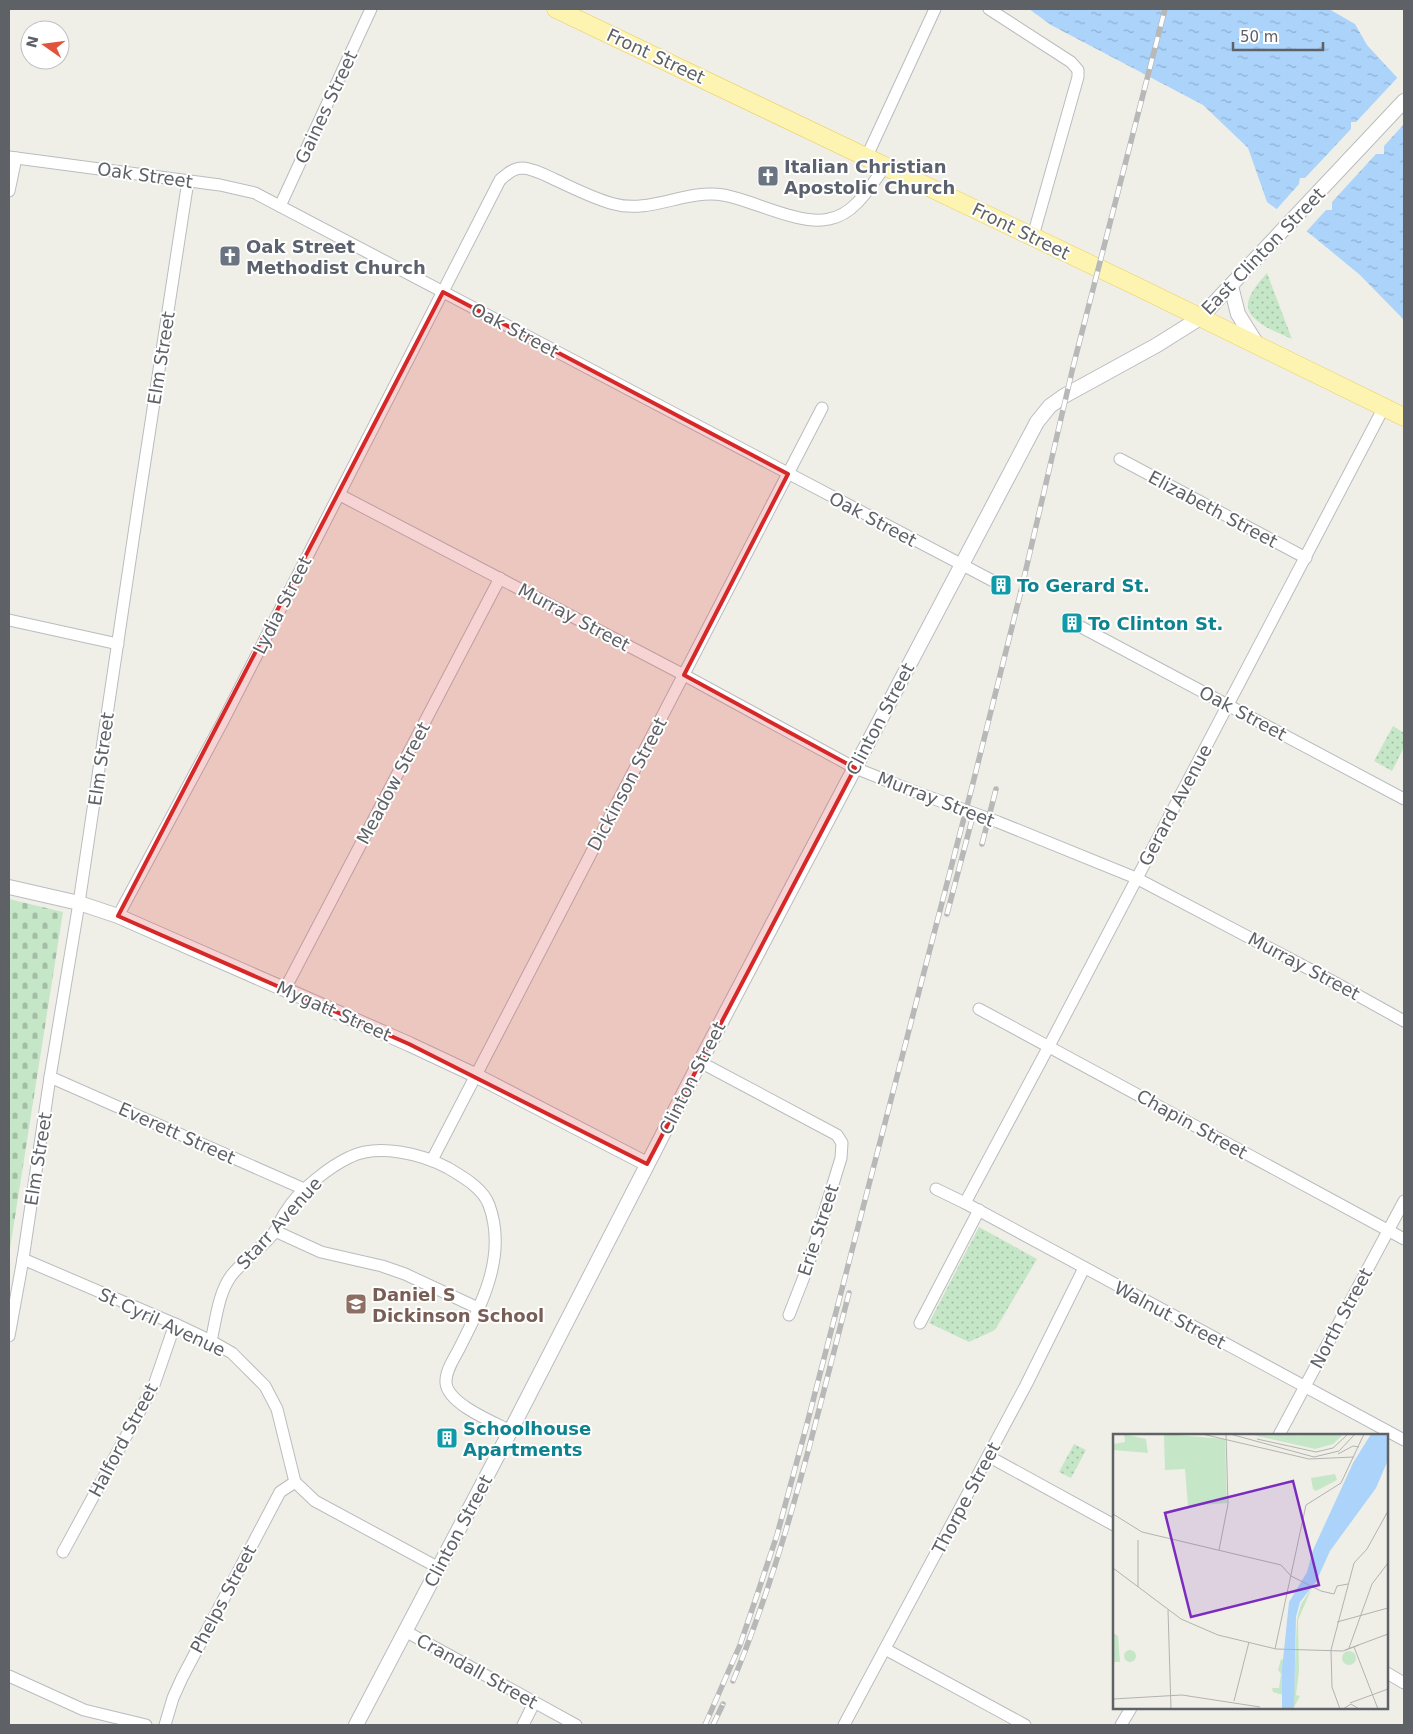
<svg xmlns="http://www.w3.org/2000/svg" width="1413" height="1734" font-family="'DejaVu Sans',sans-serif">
  <defs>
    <pattern id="cemetery-stones" width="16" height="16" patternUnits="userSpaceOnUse" patternTransform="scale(1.25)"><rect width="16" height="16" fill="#c5e6c7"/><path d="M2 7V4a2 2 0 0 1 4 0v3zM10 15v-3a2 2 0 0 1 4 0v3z" fill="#a3bea5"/></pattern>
    <pattern id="park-dots" width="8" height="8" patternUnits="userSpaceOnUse" patternTransform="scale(1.25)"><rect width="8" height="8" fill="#c5e6c7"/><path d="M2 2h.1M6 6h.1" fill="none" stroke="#a3bea5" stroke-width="1.8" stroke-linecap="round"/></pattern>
    <pattern id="water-ripples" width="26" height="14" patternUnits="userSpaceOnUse" patternTransform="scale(1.25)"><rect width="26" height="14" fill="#acd4fb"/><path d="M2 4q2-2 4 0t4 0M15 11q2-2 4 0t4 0" fill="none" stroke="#8fafcf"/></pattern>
  </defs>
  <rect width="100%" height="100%" fill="#f0efe7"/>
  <polygon fill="url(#cemetery-stones)" points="9,899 63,912 9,1255"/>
  <g fill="url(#park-dots)">
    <path d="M 1267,273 L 1292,339 C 1277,332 1241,320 1249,299 C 1253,289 1260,281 1267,273 Z"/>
    <polygon points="1393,726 1404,733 1404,747 1392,771 1374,761"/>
    <polygon points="979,1227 1037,1259 995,1330 969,1342 929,1323"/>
    <polygon points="1074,1444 1086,1450 1071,1478 1059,1472"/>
  </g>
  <polygon fill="url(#water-ripples)" points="1029,9 1329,9 1355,24 1367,45 1404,85 1404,320 1360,275 1309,233 1267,202 1248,148 1203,105 1051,25"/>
  <polygon fill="#f0efe7" points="1399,76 1404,82 1404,124 1384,146 1384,154 1376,154 1332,202 1332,210 1326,210 1305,233 1275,211 1299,184 1300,178 1305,178 1351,129 1351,122 1356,122"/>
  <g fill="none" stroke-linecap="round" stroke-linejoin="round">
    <g stroke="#b9bcc0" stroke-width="13">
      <g id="minor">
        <polyline points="989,9 1071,62 1078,70 1078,77 1033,236"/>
        <polyline points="867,156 935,9"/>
        <polyline points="9,157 220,185 255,193 995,582"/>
        <polyline points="9,191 16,158"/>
        <polyline points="280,206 371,9"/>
        <polyline points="1120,459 1306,558"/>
        <polyline points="340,495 684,675 855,768 918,793 998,822 1136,878 1332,981 1404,1021"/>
        <polyline points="9,620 118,644"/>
        <polyline points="1081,627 1404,799"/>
        <path d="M 118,916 L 223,721 L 500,180 C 507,174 513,168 523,168 C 535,169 547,176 558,181 C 577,190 595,199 614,204 C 650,214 686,189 723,195 C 753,200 800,226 829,219 C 856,214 871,185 886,165"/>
        <polyline points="285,989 500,578"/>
        <polyline points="979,1009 1404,1239"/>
        <polyline points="700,1062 837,1135 842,1143 841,1158 807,1269 789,1315"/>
        <polyline points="50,1077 304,1189"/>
        <polyline points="432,1160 822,408"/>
        <polyline points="936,1189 965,1203 1404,1440"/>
        <polyline points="965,1203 1049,1046 1384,407"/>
        <polyline points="275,1231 321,1252 382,1266 405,1274 480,1309"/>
        <polyline points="23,1259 175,1324 211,1341 232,1353 265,1386 277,1409 295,1482 315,1501 439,1568"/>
        <polyline points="920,1323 979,1210"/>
        <polyline points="9,1336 23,1259 50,1077 79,903 139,500 188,181"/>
        <path d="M 211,1341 C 216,1320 218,1294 231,1276 C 244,1259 264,1247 276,1230 C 280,1223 282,1216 287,1210 C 294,1198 305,1188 315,1180 C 326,1171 337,1163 350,1157 C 378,1143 422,1154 448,1168 C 463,1177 483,1188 489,1205 C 507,1254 483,1302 461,1345 C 456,1356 445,1370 446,1383 C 448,1404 493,1422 511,1431"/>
        <polyline points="1279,1435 1404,1201"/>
        <polyline points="988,1456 1114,1525"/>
        <polyline points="63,1552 154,1385 175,1324"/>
        <polyline points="405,1631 576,1725"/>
        <polyline points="885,1649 1025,1725"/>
        <polyline points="1387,1673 1404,1683"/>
        <polyline points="9,1676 84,1710 146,1725"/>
        <polyline points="165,1725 173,1698 182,1678 280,1492 295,1482"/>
        <polyline points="523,1725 534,1703"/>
        <polyline points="844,1725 1026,1385 1084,1268"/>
        <polyline points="1121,1725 1131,1708"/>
      </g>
    </g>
    <g stroke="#b9bcc0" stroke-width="16">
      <g id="tertiary">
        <polyline points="1231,286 1238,314 1258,346"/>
        <polyline points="9,887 79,903 118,916 409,1044 475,1075 647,1164"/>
        <polyline points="356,1725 513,1426 700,1062 1037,422 1050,406 1064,396 1157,345 1200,318 1404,101"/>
      </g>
    </g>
    <g stroke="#eccf64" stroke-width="19">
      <polyline id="primary" points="556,9 1138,287 1404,417"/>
    </g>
    <use href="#minor" stroke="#fff" stroke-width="11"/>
    <use href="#tertiary" stroke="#fff" stroke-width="14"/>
    <use href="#primary" stroke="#fcf4b0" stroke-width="18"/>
    <g stroke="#b7b8b8" stroke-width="5.5">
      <g id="rail">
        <polyline points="982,844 996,789"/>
        <polyline points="947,914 974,812"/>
        <path d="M 733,1681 C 785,1556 815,1424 849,1293"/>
        <polyline points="705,1725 740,1645 757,1595 777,1535 807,1424 973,783 1020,595 1073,367 1165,9"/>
        <polyline points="713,1725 723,1704"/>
      </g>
    </g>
    <use href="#rail" stroke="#fff" stroke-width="4" stroke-dasharray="11" stroke-linecap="butt"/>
  </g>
  <path fill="#d62828" fill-opacity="0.2" stroke="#d62828" stroke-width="4" stroke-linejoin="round" d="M 443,292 L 788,474 L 684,675 L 855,768 L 647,1164 L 409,1044 L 118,916 Z"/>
  <defs>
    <g id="church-square" transform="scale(1.125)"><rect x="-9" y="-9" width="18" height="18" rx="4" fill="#6b7280" stroke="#fff"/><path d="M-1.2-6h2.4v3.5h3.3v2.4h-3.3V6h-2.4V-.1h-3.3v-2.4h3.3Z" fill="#fff"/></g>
    <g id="building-square" transform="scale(1.125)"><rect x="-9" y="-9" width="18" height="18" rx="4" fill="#0f9aa8" stroke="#fff"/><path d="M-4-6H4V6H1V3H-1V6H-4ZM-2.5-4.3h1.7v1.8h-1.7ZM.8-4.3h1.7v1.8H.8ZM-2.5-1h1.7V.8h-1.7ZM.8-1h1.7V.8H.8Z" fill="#fff"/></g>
    <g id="school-square" transform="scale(1.125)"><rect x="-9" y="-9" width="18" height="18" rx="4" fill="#8d6e63" stroke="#fff"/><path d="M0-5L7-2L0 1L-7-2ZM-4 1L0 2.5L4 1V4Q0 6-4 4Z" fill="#fff"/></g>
  </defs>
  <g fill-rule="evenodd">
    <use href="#church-square" x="768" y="176"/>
    <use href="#church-square" x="230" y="256"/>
    <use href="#building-square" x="1001" y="585"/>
    <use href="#building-square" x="1072" y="623"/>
    <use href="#school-square" x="356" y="1304"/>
    <use href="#building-square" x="447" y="1438"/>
  </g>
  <g text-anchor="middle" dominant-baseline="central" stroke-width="4" stroke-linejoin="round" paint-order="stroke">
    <g font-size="18" fill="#5e6267" stroke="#fff">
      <text transform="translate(656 56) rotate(25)">Front Street</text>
      <text transform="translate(326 107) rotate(-65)">Gaines Street</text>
      <text transform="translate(145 175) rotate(8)">Oak Street</text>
      <text transform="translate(1021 231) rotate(26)">Front Street</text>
      <text transform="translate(1263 251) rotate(-46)">East Clinton Street</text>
      <text transform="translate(515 330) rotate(28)">Oak Street</text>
      <text transform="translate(161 358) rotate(-81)">Elm Street</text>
      <text transform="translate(1213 509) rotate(28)">Elizabeth Street</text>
      <text transform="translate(873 519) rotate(28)">Oak Street</text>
      <text transform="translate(282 605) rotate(-63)">Lydia Street</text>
      <text transform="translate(574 617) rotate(28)">Murray Street</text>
      <text transform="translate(1243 713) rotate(28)">Oak Street</text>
      <text transform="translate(880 719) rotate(-62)">Clinton Street</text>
      <text transform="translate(101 759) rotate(-82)">Elm Street</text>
      <text transform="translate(393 783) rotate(-62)">Meadow Street</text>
      <text transform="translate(627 784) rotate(-62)">Dickinson Street</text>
      <text transform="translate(936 799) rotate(21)">Murray Street</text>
      <text transform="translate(1175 805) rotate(-62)">Gerard Avenue</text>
      <text transform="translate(1304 966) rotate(28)">Murray Street</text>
      <text transform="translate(334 1011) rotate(24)">Mygatt Street</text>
      <text transform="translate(692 1078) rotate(-63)">Clinton Street</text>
      <text transform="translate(1192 1124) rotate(29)">Chapin Street</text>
      <text transform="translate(177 1133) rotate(24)">Everett Street</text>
      <text transform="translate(38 1159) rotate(-81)">Elm Street</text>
      <text transform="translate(279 1223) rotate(-48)">Starr Avenue</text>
      <text transform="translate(818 1230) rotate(-72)">Erie Street</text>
      <text transform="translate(1170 1315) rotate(28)">Walnut Street</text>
      <text transform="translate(1341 1318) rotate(-62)">North Street</text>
      <text transform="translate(162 1322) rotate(25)">St Cyril Avenue</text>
      <text transform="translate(123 1440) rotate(-62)">Halford Street</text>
      <text transform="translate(966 1498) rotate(-62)">Thorpe Street</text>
      <text transform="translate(458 1531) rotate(-62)">Clinton Street</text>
      <text transform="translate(223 1599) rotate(-62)">Phelps Street</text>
      <text transform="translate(477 1671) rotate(29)">Crandall Street</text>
    </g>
    <g font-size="18" font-weight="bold" fill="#5b616d" stroke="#fff" text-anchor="start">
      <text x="784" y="166">Italian Christian<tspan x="784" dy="21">Apostolic Church</tspan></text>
      <text x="246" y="246">Oak Street<tspan x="246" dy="21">Methodist Church</tspan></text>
    </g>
    <g font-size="18" font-weight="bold" fill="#0d838f" stroke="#fff" text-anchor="start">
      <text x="1017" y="585">To Gerard St.</text>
      <text x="1088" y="623">To Clinton St.</text>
      <text x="463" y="1428">Schoolhouse<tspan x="463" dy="21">Apartments</tspan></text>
    </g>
    <g font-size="18" font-weight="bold" fill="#785e54" stroke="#fff" text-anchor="start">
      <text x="372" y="1294">Daniel S<tspan x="372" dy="21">Dickinson School</tspan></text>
    </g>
  </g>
  <g transform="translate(1113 1434)">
    <rect width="275" height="275" fill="#f0efe7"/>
    <path d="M 136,0 L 151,0 L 183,9 L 186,0 L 231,0 L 220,10 L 202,15 ZM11 222a6 6 0 1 1 12 0a6 6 0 1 1-12 0ZM229 224a7 7 0 1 1 14 0a7 7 0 1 1-14 0Z" fill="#c5e6c7"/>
    <path d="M 151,0 L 186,0 L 183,9 ZM 189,0 L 221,0 L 203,10 L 190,8 ZM 168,225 L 170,226 L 170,261 L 160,258 L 159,254 L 166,254 L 168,240 L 165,236 Z" fill="#c5e6c7"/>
    <path d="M 51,0 L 112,5 L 114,69 L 75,72 L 72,35 L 52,36 Z" fill="#c5e6c7"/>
    <path d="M 11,0 L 33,5 L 35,19 L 1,16 L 1,10 L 12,8 ZM 222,40 L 224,46 L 203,57 L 200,55 L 198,44 ZM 199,154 L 185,186 L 186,237 L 183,261 L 187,262 L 180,275 L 184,185 L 188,170 ZM 0,199 L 5,202 L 7,228 L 0,228 Z" fill="#c5e6c7"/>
    <path d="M 258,0 L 275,0 L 275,26 L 263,54 L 217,117 L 203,148 L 187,168 L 183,183 L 181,272 L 180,275 L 169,275 L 169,235 L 176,168 L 194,138 L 200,116 L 240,29 Z" fill="#acd4fb"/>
    <path fill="none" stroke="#b2b3b0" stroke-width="1" d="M 89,0 L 196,25 L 241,23M 117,0 L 201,23 L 226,17 L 242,0M 144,5 L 203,18 L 220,14 L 235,0M 225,20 L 240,12 L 246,13M 0,80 L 29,98 L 168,131 L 178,142 L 208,157 L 221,160 L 224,152 L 235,150M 25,106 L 25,153M 106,116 L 115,70 L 113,0M 0,134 L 68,185 L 105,201 L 163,215 L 230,217 L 246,211M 55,176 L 58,275M 224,188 L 275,174M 241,213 L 265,275M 236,214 L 259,150 L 275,129M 162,215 L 193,71 L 228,49 L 251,0M 218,216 L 241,129 L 254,115 L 275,77M 218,216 L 219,253 L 227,275M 232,216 L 275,200M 0,265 L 69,261 L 147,273M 121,267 L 136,208M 237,269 L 275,255M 230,275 L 238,270 L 246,275"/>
    <path fill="#7b2cbf" fill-opacity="0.15" stroke="#7b2cbf" stroke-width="2.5" d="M 180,47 L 206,151 L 78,183 L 52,79 Z"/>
    <rect width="275" height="275" fill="none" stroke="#5e6267" stroke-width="2.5"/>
  </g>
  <rect width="1413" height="1734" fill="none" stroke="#5e6267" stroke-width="20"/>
  <g transform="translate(45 45) rotate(284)"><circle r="24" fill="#ffffff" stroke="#bfc0c2"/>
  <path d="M0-4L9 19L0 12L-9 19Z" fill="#e2533b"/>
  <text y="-8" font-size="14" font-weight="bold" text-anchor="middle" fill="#5e6267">N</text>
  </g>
  <path d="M1233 42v8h90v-8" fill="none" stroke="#5e6267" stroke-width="2.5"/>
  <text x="1240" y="42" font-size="15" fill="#5e6267" stroke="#ffffff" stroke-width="4" paint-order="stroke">50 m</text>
</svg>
